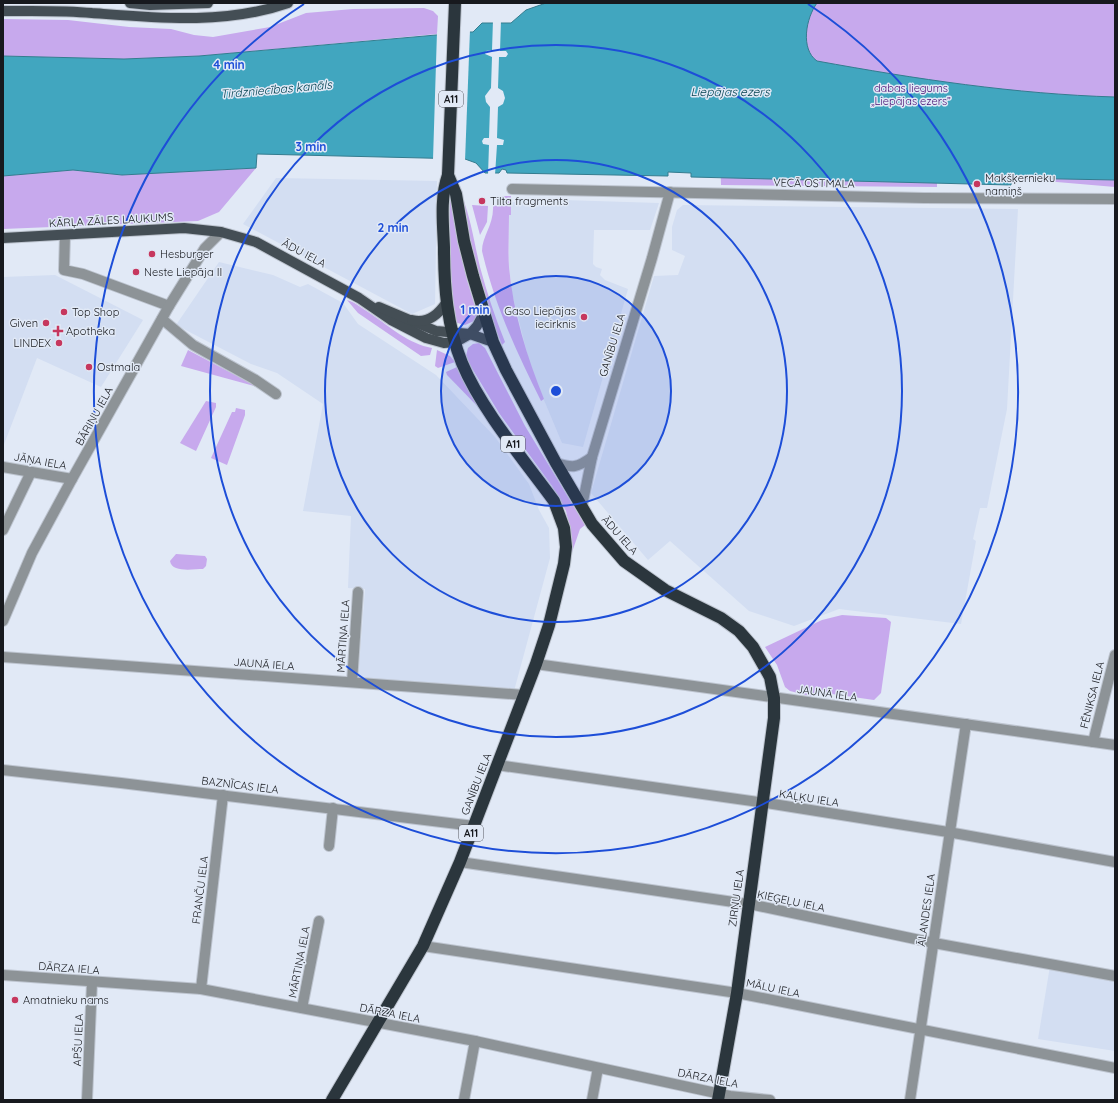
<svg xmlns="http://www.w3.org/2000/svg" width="1118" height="1103" font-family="Quicksand,sans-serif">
  <rect width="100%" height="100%" fill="#e1e9f6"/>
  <g fill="#d3def2">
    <polygon points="276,178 437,181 435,304 412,314 243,224"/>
    <polygon points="563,200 659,203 650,230 594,230 593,264 596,267 602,269 600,275 605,280 628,289 583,447 562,443 531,369 512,293 509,266 509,215 511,215 511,202 563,204"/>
    <polygon points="683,205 1018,209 1007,409 987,508 980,508 973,539 976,541 961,624 839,609 794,626 749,611 670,541 648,560 591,493 654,276 678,275 685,256 672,250 672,227 677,210"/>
    <polygon points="219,262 273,275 300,287 308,284 343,303 358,324 436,375 495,437 529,484 539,510 549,528 550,558 514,691 358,680 365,589 348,588 351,516 303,511 323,404 277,373 251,364 176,325"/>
    <polygon points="55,275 143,320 101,387 37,358 3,447 3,277"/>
    <polygon points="1050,966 1115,977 1115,1051 1038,1039"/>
  </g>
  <g fill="#c7a9ed">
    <polygon points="716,3 1115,3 1115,187 1011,178 937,183 937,187 721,185"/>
    <polygon points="424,8 433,11 438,16 437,34 199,56 124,59 3,56 3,19 68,20 129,27 171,29 194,35 213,37 270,27 306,13 353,9"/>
    <polygon points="256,168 219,212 198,221 3,229 3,176 73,170 122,175"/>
    <path d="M 462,196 C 471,219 474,242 480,267 C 487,293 495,317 505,342 L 502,345 C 482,297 470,247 462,196 Z"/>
    <path d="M 502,196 L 511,196 L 511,215 L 509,215 C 509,232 508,250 509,267 C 513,312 527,357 544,399 L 541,401 C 516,351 495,306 482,251 C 482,236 494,225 493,206 L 502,205 Z"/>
    <polygon points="450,197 467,280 477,313 474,321 465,325 454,322 448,269"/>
    <polygon points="472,205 488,206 487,222 480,235"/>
    <path d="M 347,300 C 355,302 363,309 371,314 C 390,327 409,344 432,348 L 430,355 L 421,356 L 358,313 Z"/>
    <polygon points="479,343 485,348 525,426 585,525 580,529 570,558 571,534 566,511 552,486 499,413 470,365 466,356 468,348 473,344"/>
    <polygon points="188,350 258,387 181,366"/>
    <polygon points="437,350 450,356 455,362 438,368 435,366"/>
    <polygon points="457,367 482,411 447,375 446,372"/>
    <polygon points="206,401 216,403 216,407 196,451 180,443"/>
    <polygon points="236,408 245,410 245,415 227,465 211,458 232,412 235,412"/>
    <path d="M 176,554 L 205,556 L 207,559 L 206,566 L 203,569 C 193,569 172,573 170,561 Z"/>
    <polygon points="842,615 886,618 891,622 881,693 874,700 825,693 810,696 790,691 785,687 777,665 765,647 822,620"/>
  </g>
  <path fill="#41a6bf" stroke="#347c8f" d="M 546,3 L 817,3 C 806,18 800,49 817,61 C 916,79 1015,94 1115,97 L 1115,180 L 1011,178 L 1011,185 L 691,177 L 691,173 L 668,172 L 668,176 L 507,173 L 506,170 L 502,169 L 499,173 L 485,173 L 476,163 L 465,159 L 257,154 L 256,168 L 122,175 L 73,170 L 3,176 L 3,56 L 124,59 L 199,56 L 470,32 L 473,32 L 482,23 L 511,23 L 526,10 Z"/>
  <g fill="#e1e9f6">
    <polygon points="493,20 501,20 500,51 506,51 508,54 506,57 499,57 498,88 503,91 505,98 503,104 498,107 497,138 504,140 503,145 497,145 495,175 488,175 489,145 483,144 482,141 484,138 489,138 490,107 486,102 485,96 491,88 492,57 485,54 486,51 492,50"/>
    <polygon points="470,30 465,161 433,159 437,32"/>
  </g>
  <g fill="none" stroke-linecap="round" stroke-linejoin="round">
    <g stroke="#bdc4cf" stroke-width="12">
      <g id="minor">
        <polyline points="512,189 924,198 1115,199"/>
        <polyline points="65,235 64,270 83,274 169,306"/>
        <polyline points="162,319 193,345 254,379 276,394"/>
        <path d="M 556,463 C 573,468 577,468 592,457"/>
        <polyline points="3,467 72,479"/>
        <polyline points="582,506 592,457 652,258 670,192"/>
        <polyline points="3,530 31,472"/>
        <polyline points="3,621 32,553 72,479 169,306 205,248 221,232"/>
        <polyline points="3,657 524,695"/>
        <polyline points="536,664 1115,745"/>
        <polyline points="352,682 358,592"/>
        <polyline points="1093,742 1115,655"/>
        <polyline points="497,765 773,804 948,832 1115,862"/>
        <polyline points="3,770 121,783 474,826"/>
        <polyline points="329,846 333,808"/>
        <polyline points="460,862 754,905 934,943 1115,976"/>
        <polyline points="423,946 737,993 1115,1068"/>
        <polyline points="3,975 201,989 475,1041 730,1096 770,1100"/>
        <polyline points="201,989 223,795"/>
        <polyline points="302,1008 319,921"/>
        <polyline points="87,1100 92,982"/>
        <polyline points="464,1100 475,1041"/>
        <polyline points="592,1100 598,1068"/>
        <polyline points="910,1100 966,724"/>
      </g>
    </g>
    <g stroke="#bdc4cf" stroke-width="12">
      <g id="major">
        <polyline points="130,3 150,5 208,3"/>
        <path d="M 3,11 C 32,11 62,10 92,13 C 157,18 225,25 288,3"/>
        <polyline points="3,238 184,228 221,232 256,242 359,298 391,320 426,338 444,343 456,342 470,334 477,326 484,313"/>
        <polyline points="379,307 436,331 470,334 493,342"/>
        <path d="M 412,320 C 427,324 438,315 446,303"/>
      </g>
    </g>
    <g stroke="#bdc4cf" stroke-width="14">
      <g id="highway">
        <polyline points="448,175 456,194 464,241 473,276 493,342 506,370 556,463 592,524 624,561 665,590 721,618 739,631 753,647 770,677 774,698 774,718 737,993 718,1100"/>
        <path d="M 332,1100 L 423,946 L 460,862 L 536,664 L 549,625 L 564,564 L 566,547 L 564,528 L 554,501 C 524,460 481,409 462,363 C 447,326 444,287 444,247 C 443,223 440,198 448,175 L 455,3"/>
      </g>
    </g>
    <use href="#minor" stroke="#8d9397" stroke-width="10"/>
    <use href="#major" stroke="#444e55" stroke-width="10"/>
    <use href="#highway" stroke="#2b363d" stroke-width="12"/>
  </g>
  <circle cx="556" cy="391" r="115" fill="#1d4ed8" fill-opacity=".12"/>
  <g fill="none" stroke="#1d4ed8" stroke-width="2">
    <circle cx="556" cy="391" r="115"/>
    <circle cx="556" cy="391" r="231"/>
    <circle cx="556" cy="391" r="346"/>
    <path d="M808 4A462 462 0 1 1 304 4"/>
  </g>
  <g fill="#c6375e" stroke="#e1e9f6" stroke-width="1.5">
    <circle cx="977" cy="184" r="4"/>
    <circle cx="482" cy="201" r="4"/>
    <circle cx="152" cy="254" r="4"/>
    <circle cx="136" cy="272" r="4"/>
    <circle cx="64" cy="312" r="4"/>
    <circle cx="584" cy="317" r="4"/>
    <circle cx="46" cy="323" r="4"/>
    <path d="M56 325h4v4h4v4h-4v4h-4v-4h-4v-4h4z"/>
    <circle cx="59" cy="343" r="4"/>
    <circle cx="89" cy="367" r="4"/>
    <circle cx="15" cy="1000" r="4"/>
  </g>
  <g text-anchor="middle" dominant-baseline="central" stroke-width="3" stroke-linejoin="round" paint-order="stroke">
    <g fill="#e1e9f6" stroke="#54575f" stroke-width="1">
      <rect x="439" y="91" width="24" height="16" rx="3"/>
      <rect x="501" y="436" width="24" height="16" rx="3"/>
      <rect x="459" y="825" width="24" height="16" rx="3"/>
    </g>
    <g font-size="10" font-weight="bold" fill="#17191e">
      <text x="451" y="99">A11</text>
      <text x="513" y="444">A11</text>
      <text x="471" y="833">A11</text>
    </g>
    <g font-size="11" fill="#460d71" stroke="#e1e9f6">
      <text x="911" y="88">dabas liegums<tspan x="911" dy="13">„Liepājas ezers”</tspan></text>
    </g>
    <g font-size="11" fill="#17191e" stroke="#e1e9f6" text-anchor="start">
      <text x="985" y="178">Makšķernieku<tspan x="985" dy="13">namiņš</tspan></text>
      <text x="490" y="201">Tilta fragments</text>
      <text x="160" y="254">Hesburger</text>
      <text x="144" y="272">Neste Liepāja II</text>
      <text x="576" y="311" text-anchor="end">Gaso Liepājas<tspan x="576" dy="13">iecirknis</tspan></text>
      <text x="72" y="312">Top Shop</text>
      <text x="38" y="323" text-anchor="end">Given</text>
      <text x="66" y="331">Apotheka</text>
      <text x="51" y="343" text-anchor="end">LINDEX</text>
      <text x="97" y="367">Ostmala</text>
      <text x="23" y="1000">Amatnieku nams</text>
    </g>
    <g font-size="11" fill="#17191e" stroke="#e1e9f6">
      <text transform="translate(814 183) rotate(1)">VECĀ OSTMALA</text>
      <text transform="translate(111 220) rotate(-3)">KĀRĻA ZĀLES LAUKUMS</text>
      <text transform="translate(304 253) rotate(28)">ĀDU IELA</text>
      <text transform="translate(612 345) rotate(-73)">GANĪBU IELA</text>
      <text transform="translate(94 416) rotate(-61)">BĀRIŅU IELA</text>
      <text transform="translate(40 461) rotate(10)">JĀŅA IELA</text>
      <text transform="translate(620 535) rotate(48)">ĀDU IELA</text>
      <text transform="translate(343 636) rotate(-86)">MĀRTIŅA IELA</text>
      <text transform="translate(264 664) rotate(4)">JAUNĀ IELA</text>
      <text transform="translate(827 693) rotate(8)">JAUNĀ IELA</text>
      <text transform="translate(1092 695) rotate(-76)">FĒNIKSA IELA</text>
      <text transform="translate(476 784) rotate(-69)">GANĪBU IELA</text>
      <text transform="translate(240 785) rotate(7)">BAZNĪCAS IELA</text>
      <text transform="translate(809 798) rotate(9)">KAĻĶU IELA</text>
      <text transform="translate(200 890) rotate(-83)">FRANČU IELA</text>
      <text transform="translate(736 898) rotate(-82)">ZIRŅU IELA</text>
      <text transform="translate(791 901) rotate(12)">ĶIEĢEĻU IELA</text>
      <text transform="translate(926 910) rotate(-82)">ĀLANDES IELA</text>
      <text transform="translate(299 962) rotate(-79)">MĀRTIŅA IELA</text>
      <text transform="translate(69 968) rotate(4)">DĀRZA IELA</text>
      <text transform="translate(773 988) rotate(12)">MĀLU IELA</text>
      <text transform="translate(390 1013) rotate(11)">DĀRZA IELA</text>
      <text transform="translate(78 1040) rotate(-88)">APŠU IELA</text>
      <text transform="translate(708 1078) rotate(11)">DĀRZA IELA</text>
    </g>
    <g font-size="12" font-style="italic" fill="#02414f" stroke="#e1e9f6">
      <text transform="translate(276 89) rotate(-5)">Tirdzniecības kanāls</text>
      <text x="730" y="91">Liepājas ezers</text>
    </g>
  </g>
  <circle cx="556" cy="391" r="6" fill="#1d4ed8" stroke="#e1e9f6" stroke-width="2"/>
  <g font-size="12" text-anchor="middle" font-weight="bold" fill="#1d4ed8" stroke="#e1e9f6" stroke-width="3" stroke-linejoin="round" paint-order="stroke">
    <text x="229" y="69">4 min</text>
    <text x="311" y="151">3 min</text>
    <text x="393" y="232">2 min</text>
    <text x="475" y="314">1 min</text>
  </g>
  <rect width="1118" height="1103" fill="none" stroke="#17191e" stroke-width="8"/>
</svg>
